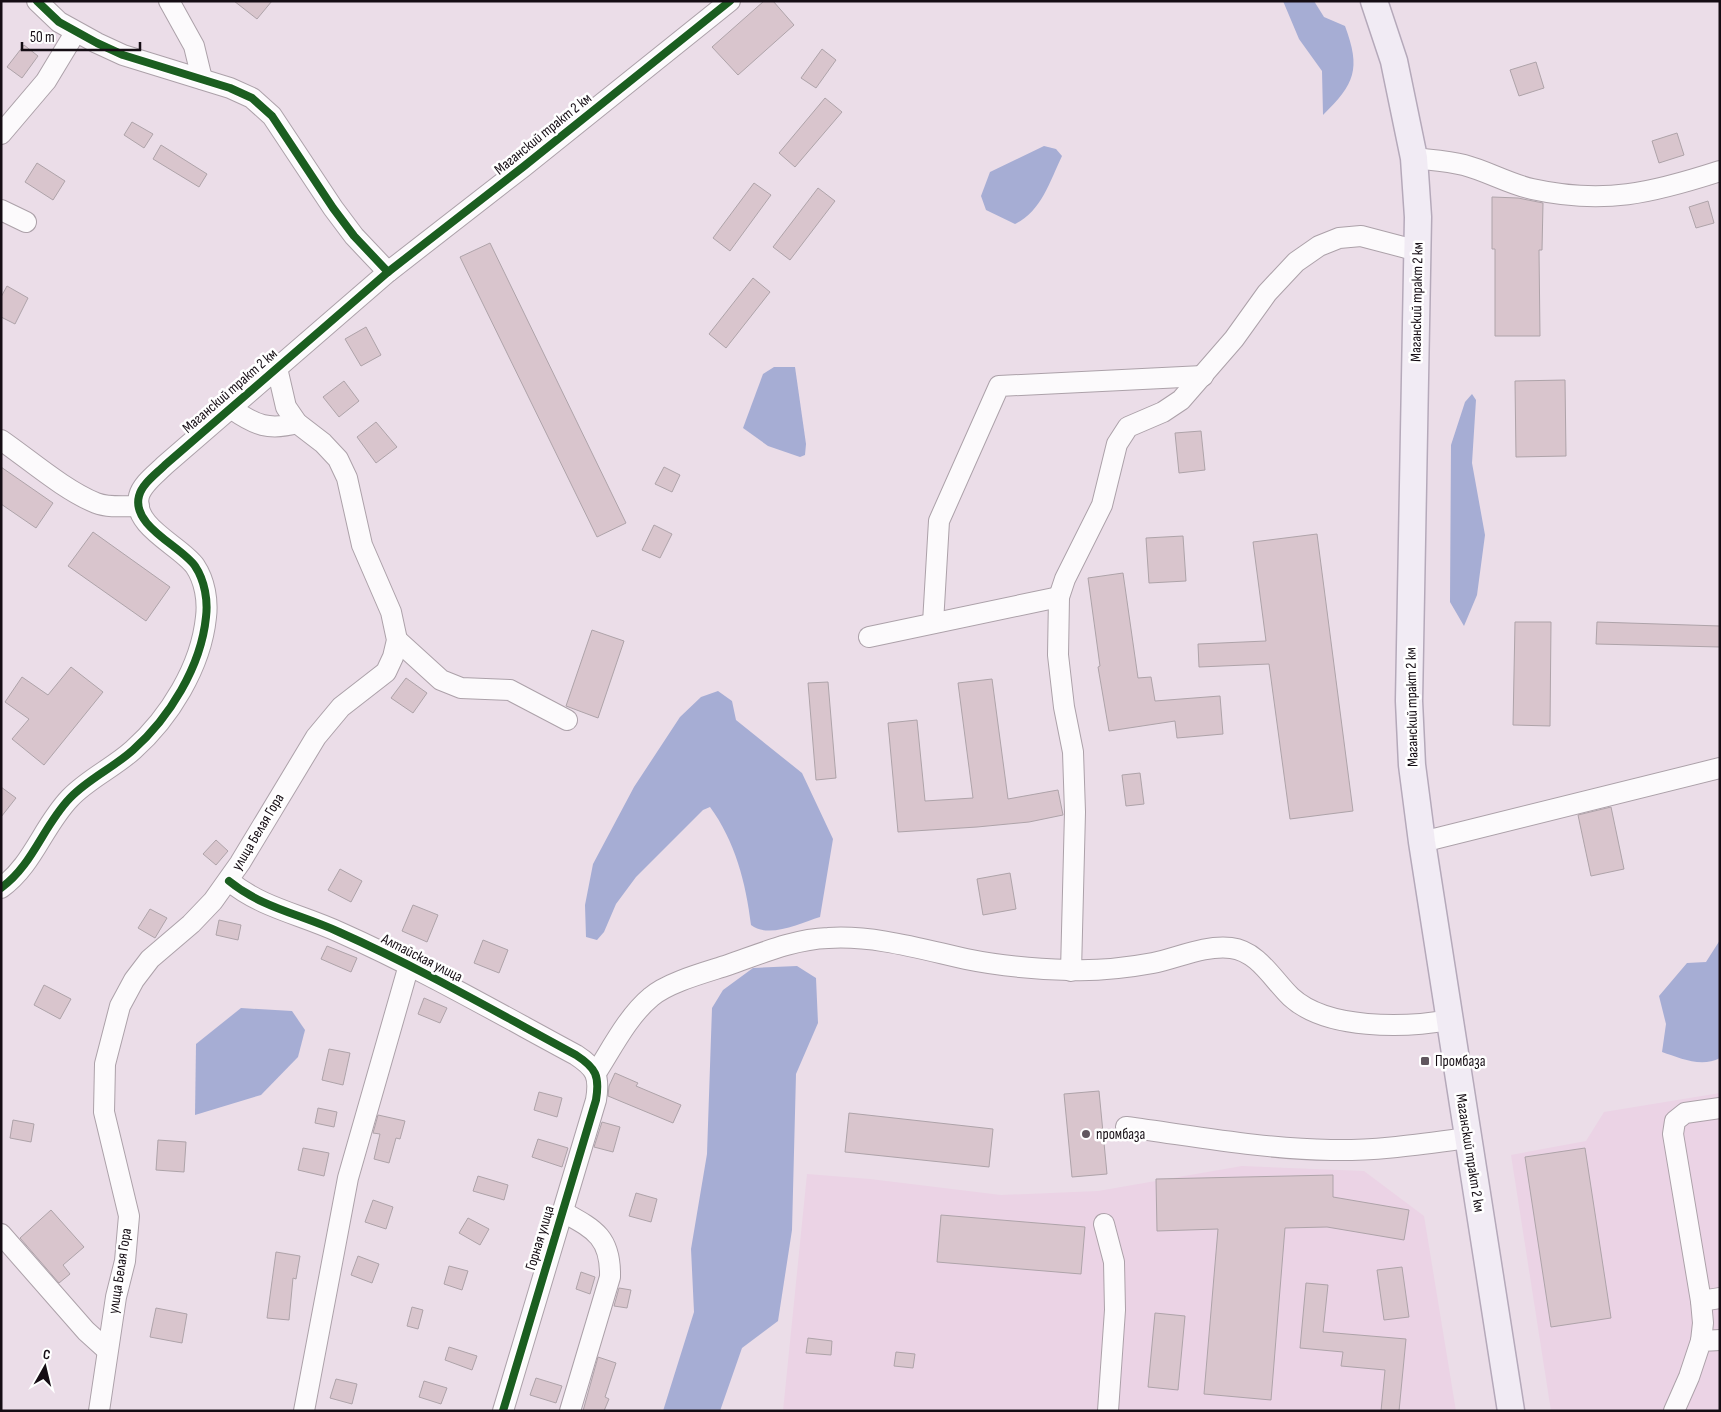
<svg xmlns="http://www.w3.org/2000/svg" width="1721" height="1412" font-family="'Sofia Sans Condensed',sans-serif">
  <rect width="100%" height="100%" fill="#ebdde8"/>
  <g fill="#ebd3e5">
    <polygon points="1720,1093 1720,1411 1551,1411 1511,1155 1586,1141 1604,1112"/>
    <polygon points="1242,1166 1364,1171 1424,1216 1456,1411 783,1411 807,1174 870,1179 1001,1195 1098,1191"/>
  </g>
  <g fill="#a6add4">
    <path d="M 1283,1 L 1314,1 L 1324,17 L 1345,26 C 1361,69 1355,84 1323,115 L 1322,71 L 1299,39 Z"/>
    <path d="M 1044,146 L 1056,149 L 1062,156 C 1050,181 1041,212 1015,224 L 986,210 L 981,196 L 990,172 Z"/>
    <polygon points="774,367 795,367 806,444 805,455 800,457 768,446 743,428 763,374"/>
    <polygon points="1472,394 1476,400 1472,463 1485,535 1477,595 1464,626 1450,602 1451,445 1465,402"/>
    <path d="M 718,691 L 732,701 L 736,720 L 802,773 L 833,839 L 820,917 C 800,923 769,939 751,925 C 746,883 735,841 710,807 L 703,810 L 636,877 L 616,904 L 604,932 L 597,940 L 586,937 L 585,905 L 593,864 L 634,787 L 680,717 L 701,697 Z"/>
    <path d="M 1720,940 L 1720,1058 C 1701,1068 1680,1058 1662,1052 L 1666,1024 L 1659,996 L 1687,963 L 1706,962 Z"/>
    <polygon points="797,966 816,978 818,1023 796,1074 792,1230 778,1321 742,1348 720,1411 663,1411 694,1312 691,1249 707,1154 712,1008 723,990 753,968"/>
    <polygon points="241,1008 292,1011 305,1030 298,1057 261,1095 195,1115 196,1044"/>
  </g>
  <g fill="#d9c5cd" stroke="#aea3a9">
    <polygon points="234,1 272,1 257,19"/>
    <polygon points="764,1 773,1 794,25 738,75 712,47"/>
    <polygon points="24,45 38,56 22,78 7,67"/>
    <polygon points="822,49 836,60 816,88 801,78"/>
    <polygon points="1536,62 1544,88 1519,96 1510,70"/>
    <polygon points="825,98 842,112 795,167 779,153"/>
    <polygon points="132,122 153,134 144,148 124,135"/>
    <polygon points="1677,133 1684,155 1659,163 1652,141"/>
    <polygon points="161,145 207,174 199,187 153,159"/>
    <polygon points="37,163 65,181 53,200 25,182"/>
    <polygon points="754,183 771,195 730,251 713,238"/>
    <polygon points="818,188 835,201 790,260 773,247"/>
    <polygon points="1492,197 1518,198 1543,203 1542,250 1539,250 1540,336 1495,336 1495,249 1492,249"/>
    <polygon points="1708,201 1714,223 1696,228 1689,207"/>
    <polygon points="490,243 626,523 597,537 460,257"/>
    <polygon points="753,278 770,292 726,348 709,334"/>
    <polygon points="7,286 28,298 15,324 1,317 1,297"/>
    <polygon points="366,327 381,355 361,366 345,339"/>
    <polygon points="1565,380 1566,456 1516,457 1515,381"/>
    <polygon points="344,381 359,401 339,417 323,397"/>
    <polygon points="376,422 397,447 376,463 357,437"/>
    <polygon points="1201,431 1205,470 1179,473 1175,433"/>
    <polygon points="1,467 53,503 36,528 1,504"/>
    <polygon points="664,467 680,475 672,492 655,484"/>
    <polygon points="654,525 672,534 660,558 642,550"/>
    <polygon points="93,532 170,587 146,621 68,566"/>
    <polygon points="1317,534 1353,811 1290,819 1269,664 1199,667 1198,644 1266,641 1253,542"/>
    <polygon points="1183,536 1186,581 1149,583 1146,538"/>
    <polygon points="1123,573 1138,678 1151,677 1155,701 1220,696 1223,734 1177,738 1175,721 1109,731 1098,667 1100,666 1088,578"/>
    <polygon points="1515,622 1551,622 1550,726 1513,725"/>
    <polygon points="1597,622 1720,626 1720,647 1596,644"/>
    <polygon points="592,630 624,641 598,718 566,706"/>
    <polygon points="71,667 103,692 44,765 12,739 29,719 5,702 22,677 48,695"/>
    <polygon points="406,678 427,693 413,713 391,698"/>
    <polygon points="992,679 1008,799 1058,790 1063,815 1029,822 977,827 898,832 888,723 917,720 925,801 973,798 958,683"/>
    <polygon points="828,682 836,778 816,780 808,683"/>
    <polygon points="1140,773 1144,804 1126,806 1122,775"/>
    <polygon points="1,787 16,798 1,817"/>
    <polygon points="1611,807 1624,869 1591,876 1578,815"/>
    <polygon points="216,840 228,851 216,865 203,854"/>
    <polygon points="340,869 362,881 351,902 328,890"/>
    <polygon points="1010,873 1016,909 983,915 977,879"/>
    <polygon points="413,905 438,915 427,942 402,931"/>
    <polygon points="150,909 167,918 155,938 138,928"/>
    <polygon points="219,920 241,925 238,940 216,935"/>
    <polygon points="483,940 508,950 499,973 474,963"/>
    <polygon points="327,946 357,958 351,972 321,959"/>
    <polygon points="44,985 71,999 60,1019 34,1005"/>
    <polygon points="424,998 447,1008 440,1023 418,1014"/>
    <polygon points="329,1049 350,1053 343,1085 322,1080"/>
    <polygon points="615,1073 638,1083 636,1086 681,1105 673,1123 608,1096 609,1086"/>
    <polygon points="1099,1091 1107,1174 1072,1177 1064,1094"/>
    <polygon points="539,1092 562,1098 557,1117 534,1110"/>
    <polygon points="318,1108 337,1112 334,1127 315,1123"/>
    <polygon points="849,1113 993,1129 989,1167 845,1152"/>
    <polygon points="378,1115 405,1121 400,1139 396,1138 389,1163 374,1159 380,1134 373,1133"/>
    <polygon points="13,1120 34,1124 31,1142 10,1138"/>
    <polygon points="602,1122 620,1127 613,1152 594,1147"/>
    <polygon points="538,1139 568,1148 562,1167 532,1157"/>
    <polygon points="158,1140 186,1142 184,1172 156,1170"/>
    <polygon points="303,1148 329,1153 324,1176 298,1170"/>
    <polygon points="1585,1148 1611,1318 1551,1327 1525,1157"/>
    <polygon points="1333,1175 1333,1197 1409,1210 1404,1240 1327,1227 1285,1228 1271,1400 1204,1394 1218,1229 1157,1231 1156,1179"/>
    <polygon points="478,1176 508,1185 504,1200 473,1191"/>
    <polygon points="636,1193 657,1199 651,1222 629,1216"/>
    <polygon points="373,1200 393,1207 386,1229 365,1222"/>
    <polygon points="51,1210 84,1247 63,1265 70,1274 59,1283 20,1238"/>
    <polygon points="941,1215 1085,1227 1081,1274 937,1262"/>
    <polygon points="468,1218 489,1229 480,1245 459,1233"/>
    <polygon points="276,1252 300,1256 296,1279 293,1278 289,1320 267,1318"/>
    <polygon points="358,1256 379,1264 372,1283 351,1275"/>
    <polygon points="449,1266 468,1271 462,1290 444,1284"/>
    <polygon points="1402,1267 1409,1317 1384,1320 1377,1270"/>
    <polygon points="581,1272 595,1277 590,1294 576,1289"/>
    <polygon points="1306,1283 1328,1285 1323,1332 1406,1339 1399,1411 1381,1411 1385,1370 1341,1366 1343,1352 1300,1348"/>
    <polygon points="619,1288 631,1290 627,1308 614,1306"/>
    <polygon points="412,1307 423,1310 418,1329 407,1326"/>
    <polygon points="156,1308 187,1314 182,1343 150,1337"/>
    <polygon points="1155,1313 1185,1316 1178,1390 1148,1387"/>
    <polygon points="808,1338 832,1341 831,1355 806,1353"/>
    <polygon points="449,1347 477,1356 472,1370 445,1360"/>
    <polygon points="896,1352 915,1354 913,1368 894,1366"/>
    <polygon points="598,1357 616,1363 605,1397 609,1399 604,1411 583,1411"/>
    <polygon points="536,1378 562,1386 556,1403 530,1395"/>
    <polygon points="336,1379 357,1384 352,1404 330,1398"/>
    <polygon points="424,1381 447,1388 441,1404 419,1397"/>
  </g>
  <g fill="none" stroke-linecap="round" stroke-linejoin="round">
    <g stroke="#aca1a9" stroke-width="22">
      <g id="minor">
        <polyline points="37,1 59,22 97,43 123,55 230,88 252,98 272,116 333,208 354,236 388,272"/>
        <polyline points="169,1 194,46 202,79"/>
        <polyline points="1,134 46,81 75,33"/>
        <path d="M 1414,158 C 1430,160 1448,161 1464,165 C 1487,171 1509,184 1532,189 C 1604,205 1652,193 1720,171"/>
        <polyline points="1,210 26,222"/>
        <path d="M 232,409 C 255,425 269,431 297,423"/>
        <path d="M 1,440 C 30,460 64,490 96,503 C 109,508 125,506 139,506"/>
        <polyline points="933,623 939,521 999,386 1203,376"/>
        <polyline points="869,637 1059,597"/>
        <polyline points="397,640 441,680 461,688 510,690 567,720"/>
        <polyline points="1422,842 1720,768"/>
        <path d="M 229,881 C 262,908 300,914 339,932 C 420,968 498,1013 576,1055 C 596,1068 600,1076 596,1100 L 503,1411"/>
        <path d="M 1,888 C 33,865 43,826 70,798 C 88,779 113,768 133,750 C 169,718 201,667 206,617 C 208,601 205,581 195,566 C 181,546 131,526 139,496 C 142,484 156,474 165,465 L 388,272 L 523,167 L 730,1"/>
        <polyline points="1071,971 1075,812 1073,752 1064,707 1058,655 1059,597 1065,579 1102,505 1117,444 1128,427 1163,412 1181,400 1234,339 1267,293 1296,262 1319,246 1339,238 1361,236 1418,251"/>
        <path d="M 596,1073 C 612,1048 628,1016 651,997 C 668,982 707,972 728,965 C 760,954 794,939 828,938 C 874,935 921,949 966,959 C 1000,966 1034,969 1069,970 C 1096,971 1126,968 1153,963 C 1178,958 1204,945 1231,948 C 1258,951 1273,980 1291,997 C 1327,1030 1405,1028 1449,1020"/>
        <path d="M 1126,1127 C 1194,1136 1263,1149 1331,1150 C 1377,1151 1422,1144 1468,1138"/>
        <path d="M 563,1212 C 594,1229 611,1237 610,1277 L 570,1411"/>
        <polyline points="1104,1224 1114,1262 1115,1310 1108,1411"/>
        <polyline points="1,1234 86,1331 107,1350"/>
        <polyline points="1701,1301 1720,1298"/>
        <polyline points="1701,1341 1703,1323 1701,1301 1673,1134 1675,1121 1685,1113 1720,1108"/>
        <polyline points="99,1411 116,1297 125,1261 129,1216 104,1112 105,1064 120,1006 134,980 150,959 191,924 213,901 240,863 316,737 341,707 386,672 393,657 397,640 391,612 362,545 347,478 338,459 323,443 297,423 286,407 277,368"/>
        <polyline points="304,1411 348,1178 409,965"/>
        <polyline points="1674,1411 1689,1377 1701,1341 1720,1340"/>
      </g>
    </g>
    <g stroke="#b5a9ba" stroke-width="29">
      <polyline id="major" points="1374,1 1394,61 1414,158 1418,217 1409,701 1412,765 1422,842 1511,1411"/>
    </g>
    <use href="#minor" stroke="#fcfafc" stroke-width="20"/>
    <use href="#major" stroke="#f1ebf4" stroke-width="26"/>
    <g stroke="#fff" stroke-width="11">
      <g id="cycleway">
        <polyline points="37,1 59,22 97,43 123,55 230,88 252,98 272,116 333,208 354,236 388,272"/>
        <path d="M 229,881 C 262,908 300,914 339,932 C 420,968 498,1013 576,1055 C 596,1068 600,1076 596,1100 L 503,1411"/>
        <path d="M 1,888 C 33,865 43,826 70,798 C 88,779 113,768 133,750 C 169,718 201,667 206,617 C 208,601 205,581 195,566 C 181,546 131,526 139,496 C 142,484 156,474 165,465 L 388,272 L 523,167 L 730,1"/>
      </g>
    </g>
    <use href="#cycleway" stroke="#1b5e20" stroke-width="8"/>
  </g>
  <g fill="#60565e" stroke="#fff" stroke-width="2">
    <rect x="1420" y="1056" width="10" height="10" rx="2.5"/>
    <circle cx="1086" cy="1134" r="5"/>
  </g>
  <g text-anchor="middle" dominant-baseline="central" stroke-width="5" stroke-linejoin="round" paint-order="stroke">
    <g font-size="15" fill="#150d14" stroke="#fff">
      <text transform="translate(543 134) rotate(-39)">Маганский тракт 2 км</text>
      <text transform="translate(1417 302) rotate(-89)">Маганский тракт 2 км</text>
      <text transform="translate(230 391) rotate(-41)">Маганский тракт 2 км</text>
      <text transform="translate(1412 707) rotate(-91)">Маганский тракт 2 км</text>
      <text transform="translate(258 832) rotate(-59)">улица Белая Гора</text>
      <text transform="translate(422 958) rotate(27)">Алтайская улица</text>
      <text transform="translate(1470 1153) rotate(81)">Маганский тракт 2 км</text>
      <text transform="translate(540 1238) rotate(-73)">Горная улица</text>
      <text transform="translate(120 1271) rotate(-81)">улица Белая Гора</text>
    </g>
    <g font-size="15" fill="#150d14" stroke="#fff" text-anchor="start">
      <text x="1435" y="1061">Промбаза</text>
      <text x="1096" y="1134">промбаза</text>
    </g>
  </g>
  <rect width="1721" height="1412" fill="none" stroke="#150d14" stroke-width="5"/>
  <g transform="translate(45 1367) rotate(8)" stroke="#ffffff" stroke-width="4" paint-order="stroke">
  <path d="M0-4L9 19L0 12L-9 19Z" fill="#150d14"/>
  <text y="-8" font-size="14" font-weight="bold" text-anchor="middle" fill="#150d14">С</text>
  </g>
  <path d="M22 42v8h118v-8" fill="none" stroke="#150d14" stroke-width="2.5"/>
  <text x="30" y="42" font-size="15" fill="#150d14" stroke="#ffffff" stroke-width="4" paint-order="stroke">50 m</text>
</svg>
